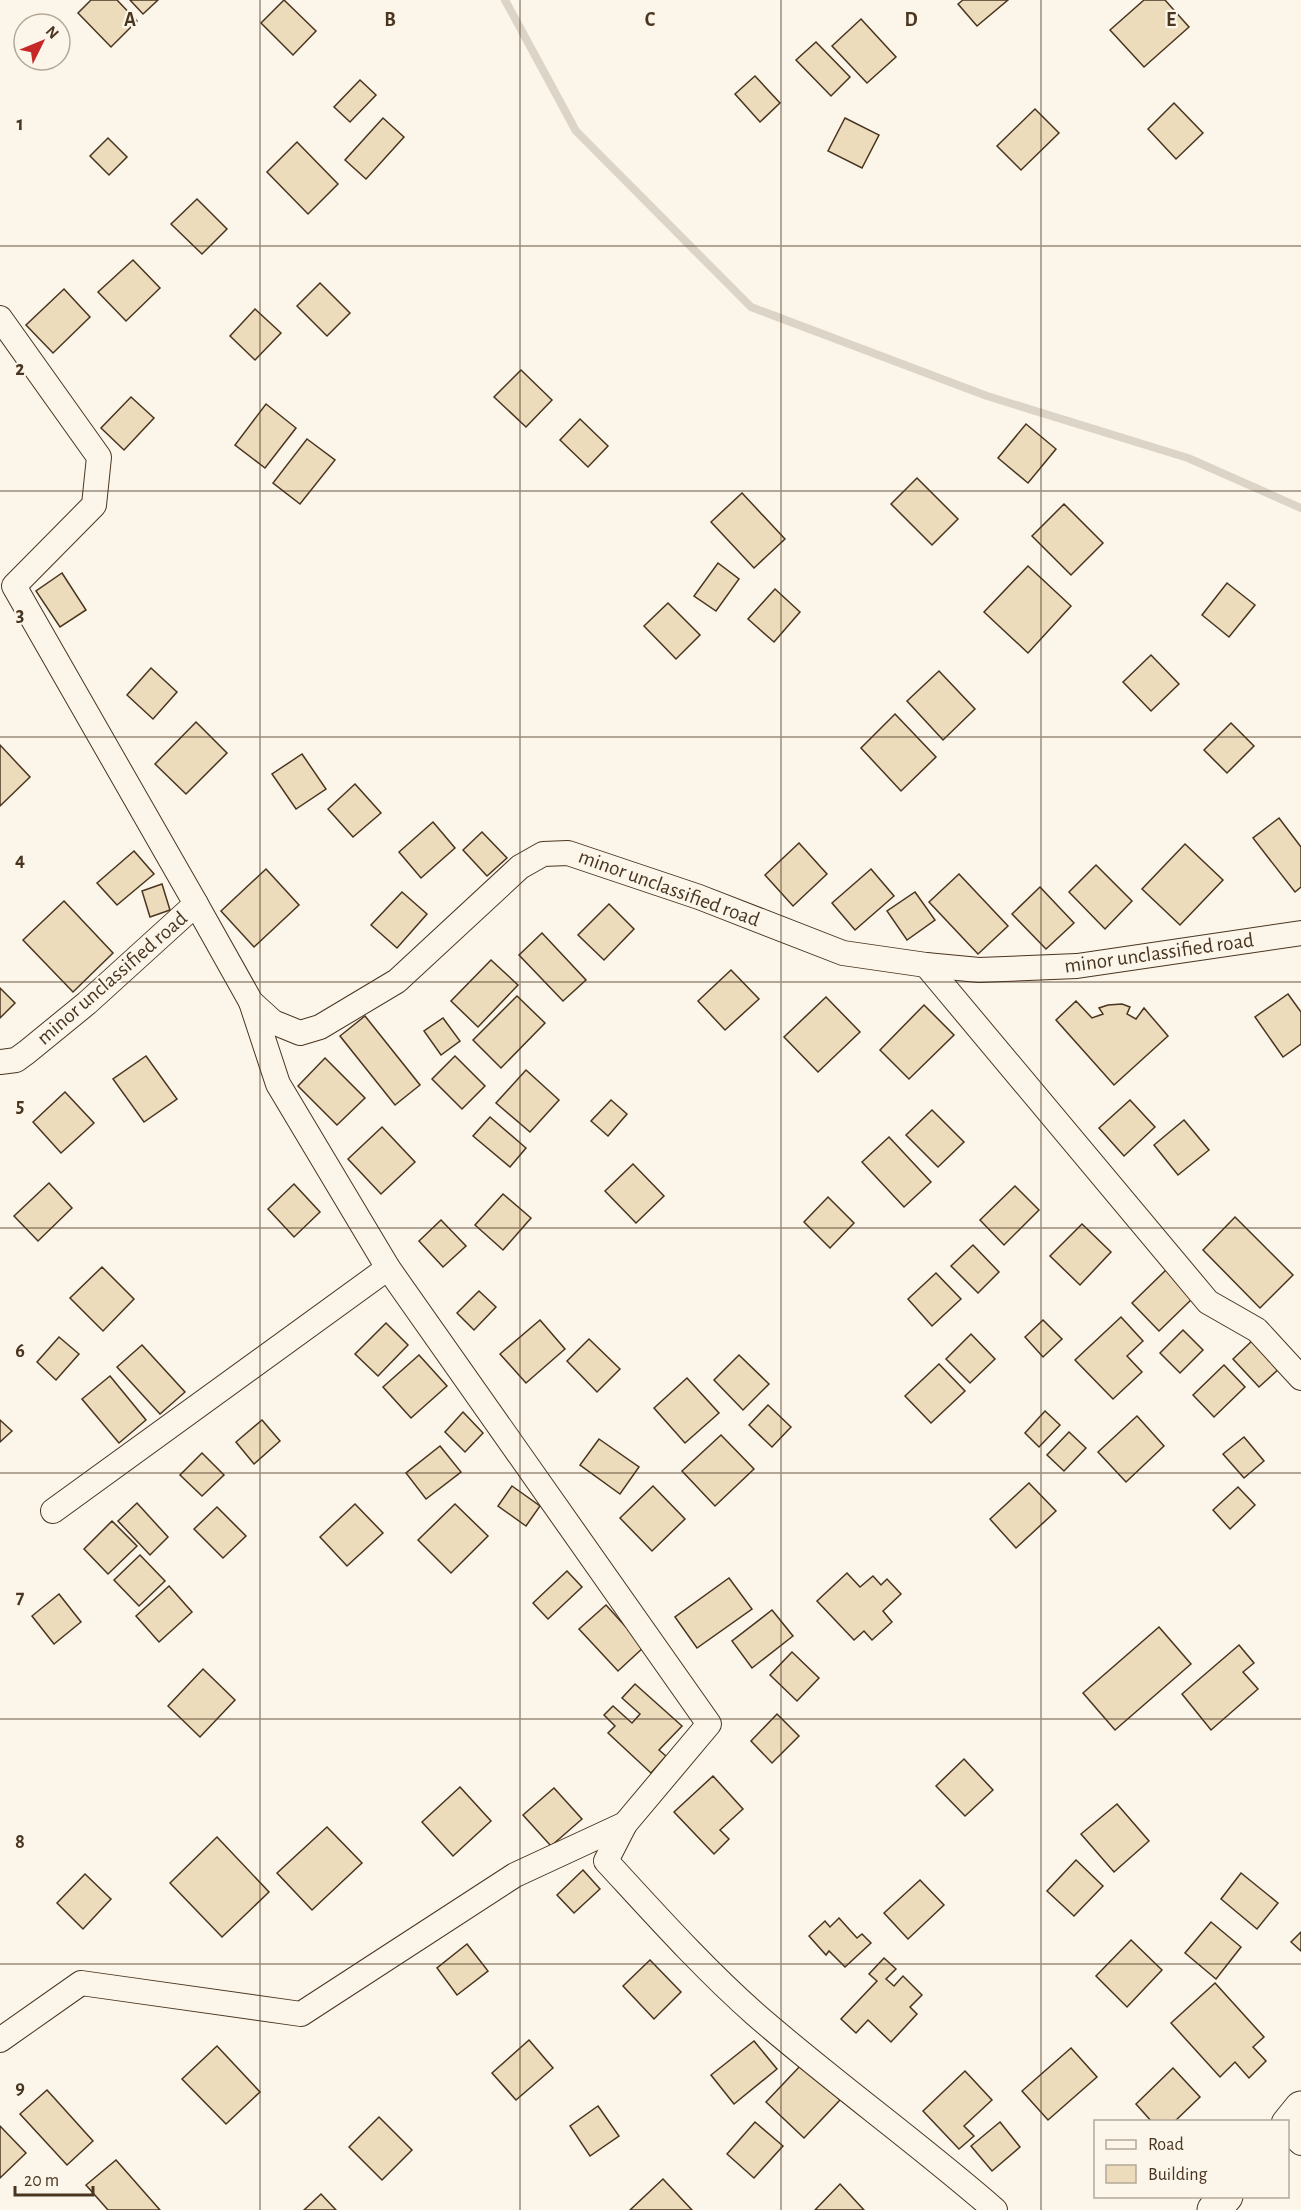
<svg xmlns="http://www.w3.org/2000/svg" width="1301" height="2210" font-family="'Alegreya Sans',sans-serif">
  <rect width="100%" height="100%" fill="#fbf6e9"/>
  <g fill="none" stroke-linecap="round" stroke-linejoin="round">
    <polyline stroke="#dcd4c6" stroke-width="8" points="505,0 576,131 751,307 987,396 1188,458 1301,508"/>
  </g>
  <g fill="#ecdcbc" stroke="#4a3520" stroke-width="1.5">
    <polygon points="91,0 117,0 137,21 111,47 78,13"/>
    <polygon points="130,0 158,0 143,14"/>
    <polygon points="284,0 316,31 293,55 261,23"/>
    <polygon points="963,0 1008,0 977,26 958,4"/>
    <polygon points="1144,0 1165,0 1189,27 1144,67 1110,30"/>
    <polygon points="861,19 896,57 867,83 832,46"/>
    <polygon points="816,42 850,77 831,96 796,60"/>
    <polygon points="755,76 780,103 760,122 735,94"/>
    <polygon points="360,80 376,95 350,122 334,107"/>
    <polygon points="1174,103 1203,133 1176,159 1148,129"/>
    <polygon points="1035,109 1059,133 1021,170 997,146"/>
    <polygon points="383,118 404,137 366,179 345,160"/>
    <polygon points="845,118 879,135 862,168 828,151"/>
    <polygon points="108,138 127,157 109,175 90,156"/>
    <polygon points="297,142 338,184 308,214 267,172"/>
    <polygon points="197,199 227,229 202,254 171,224"/>
    <polygon points="133,260 160,288 126,321 98,292"/>
    <polygon points="320,283 350,313 327,336 297,306"/>
    <polygon points="64,289 90,317 53,353 26,325"/>
    <polygon points="255,309 281,333 255,360 230,336"/>
    <polygon points="521,370 552,400 526,427 494,397"/>
    <polygon points="131,397 154,418 124,450 101,428"/>
    <polygon points="266,404 296,428 265,468 235,445"/>
    <polygon points="580,419 608,446 588,467 560,440"/>
    <polygon points="1026,424 1056,449 1028,483 998,458"/>
    <polygon points="307,439 335,460 300,504 273,483"/>
    <polygon points="917,478 958,519 932,545 891,504"/>
    <polygon points="742,493 785,539 754,568 711,522"/>
    <polygon points="1064,504 1103,543 1071,575 1032,536"/>
    <polygon points="718,563 739,579 716,611 694,596"/>
    <polygon points="1028,566 1071,606 1028,653 984,612"/>
    <polygon points="62,573 86,610 60,627 36,591"/>
    <polygon points="1227,583 1255,605 1229,637 1202,615"/>
    <polygon points="775,589 800,612 774,642 748,619"/>
    <polygon points="668,603 700,635 676,659 644,626"/>
    <polygon points="1151,655 1179,684 1151,711 1123,682"/>
    <polygon points="151,668 177,692 153,719 127,695"/>
    <polygon points="939,671 975,709 943,740 907,701"/>
    <polygon points="895,714 936,757 901,791 861,748"/>
    <polygon points="196,722 227,753 186,794 155,764"/>
    <polygon points="1231,723 1254,746 1227,773 1204,750"/>
    <polygon points="0,745 30,777 0,806"/>
    <polygon points="302,754 326,789 296,809 272,774"/>
    <polygon points="355,784 381,813 353,837 328,809"/>
    <polygon points="1279,818 1301,847 1301,887 1295,892 1253,838"/>
    <polygon points="433,822 455,848 421,878 399,852"/>
    <polygon points="482,832 507,858 487,876 463,850"/>
    <polygon points="799,843 827,874 793,906 765,875"/>
    <polygon points="1185,844 1223,880 1180,925 1142,889"/>
    <polygon points="134,851 154,874 117,905 97,883"/>
    <polygon points="1096,865 1132,901 1105,929 1069,892"/>
    <polygon points="266,869 299,905 254,947 221,911"/>
    <polygon points="871,869 894,896 855,930 832,903"/>
    <polygon points="959,874 1008,926 978,954 929,902"/>
    <polygon points="162,884 170,910 150,917 142,891"/>
    <polygon points="1040,887 1074,923 1046,949 1012,914"/>
    <polygon points="402,892 427,914 397,948 371,925"/>
    <polygon points="915,892 935,920 907,940 887,911"/>
    <polygon points="64,901 113,953 73,992 23,940"/>
    <polygon points="609,904 634,929 604,960 578,935"/>
    <polygon points="542,933 586,980 563,1001 519,955"/>
    <polygon points="491,960 518,985 478,1027 451,1001"/>
    <polygon points="731,970 759,999 725,1030 698,1001"/>
    <polygon points="0,988 15,1003 0,1018"/>
    <polygon points="1288,994 1301,1012 1301,1044 1283,1057 1255,1017"/>
    <polygon points="517,996 545,1023 501,1068 473,1040"/>
    <polygon points="826,997 860,1032 818,1072 784,1037"/>
    <polygon points="1076,1001 1092,1018 1103,1014 1099,1008 1108,1005 1122,1004 1130,1007 1127,1014 1136,1019 1144,1008 1168,1036 1114,1085 1056,1020"/>
    <polygon points="924,1005 954,1035 909,1079 880,1050"/>
    <polygon points="365,1016 420,1085 395,1105 340,1036"/>
    <polygon points="443,1018 460,1041 441,1055 424,1031"/>
    <polygon points="146,1056 177,1099 144,1122 113,1079"/>
    <polygon points="455,1056 485,1086 462,1109 432,1079"/>
    <polygon points="325,1058 365,1098 337,1125 298,1086"/>
    <polygon points="526,1070 559,1100 530,1132 496,1103"/>
    <polygon points="65,1092 94,1123 61,1153 33,1122"/>
    <polygon points="611,1100 627,1114 608,1136 591,1121"/>
    <polygon points="1130,1100 1155,1127 1124,1156 1099,1128"/>
    <polygon points="932,1110 964,1142 938,1167 906,1135"/>
    <polygon points="490,1117 526,1148 510,1167 473,1136"/>
    <polygon points="1184,1120 1209,1150 1178,1175 1154,1145"/>
    <polygon points="382,1127 415,1162 381,1194 348,1159"/>
    <polygon points="889,1137 931,1182 904,1207 862,1162"/>
    <polygon points="633,1164 664,1196 636,1223 605,1191"/>
    <polygon points="49,1183 72,1208 38,1241 14,1216"/>
    <polygon points="294,1184 320,1212 294,1237 268,1209"/>
    <polygon points="1015,1186 1039,1210 1004,1245 980,1220"/>
    <polygon points="503,1194 531,1218 503,1250 475,1225"/>
    <polygon points="828,1197 854,1223 830,1248 804,1222"/>
    <polygon points="1235,1217 1293,1275 1260,1308 1203,1250"/>
    <polygon points="441,1220 466,1246 443,1267 419,1241"/>
    <polygon points="1082,1224 1111,1252 1080,1285 1050,1256"/>
    <polygon points="973,1245 999,1272 978,1293 951,1266"/>
    <polygon points="102,1267 134,1299 103,1331 70,1298"/>
    <polygon points="1166,1270 1193,1298 1159,1331 1132,1303"/>
    <polygon points="936,1273 961,1299 932,1326 908,1299"/>
    <polygon points="479,1291 496,1307 474,1330 457,1313"/>
    <polygon points="1121,1317 1143,1341 1127,1356 1142,1372 1113,1399 1075,1360"/>
    <polygon points="540,1320 565,1349 526,1383 500,1354"/>
    <polygon points="1043,1320 1062,1339 1043,1357 1025,1337"/>
    <polygon points="386,1323 408,1345 378,1376 355,1354"/>
    <polygon points="1183,1330 1203,1350 1180,1373 1160,1353"/>
    <polygon points="971,1334 995,1359 970,1383 946,1359"/>
    <polygon points="59,1337 79,1354 56,1380 37,1362"/>
    <polygon points="589,1339 620,1369 597,1392 567,1361"/>
    <polygon points="1254,1339 1281,1367 1259,1387 1233,1359"/>
    <polygon points="142,1345 185,1392 160,1414 117,1367"/>
    <polygon points="419,1355 447,1386 411,1418 383,1387"/>
    <polygon points="739,1355 769,1384 743,1410 714,1380"/>
    <polygon points="939,1364 965,1391 931,1423 905,1396"/>
    <polygon points="1224,1365 1245,1387 1214,1417 1193,1395"/>
    <polygon points="110,1376 146,1420 119,1443 82,1399"/>
    <polygon points="687,1378 719,1413 685,1443 654,1408"/>
    <polygon points="768,1405 791,1427 772,1447 749,1425"/>
    <polygon points="1045,1411 1060,1425 1039,1447 1025,1433"/>
    <polygon points="463,1412 483,1433 465,1452 445,1432"/>
    <polygon points="1137,1416 1164,1446 1126,1482 1098,1452"/>
    <polygon points="0,1420 12,1431 0,1442"/>
    <polygon points="262,1420 280,1441 254,1464 236,1442"/>
    <polygon points="1069,1432 1086,1448 1064,1471 1047,1455"/>
    <polygon points="721,1435 754,1469 715,1506 682,1471"/>
    <polygon points="1244,1437 1264,1461 1244,1478 1223,1454"/>
    <polygon points="599,1439 639,1467 620,1494 580,1465"/>
    <polygon points="440,1446 461,1472 426,1499 406,1473"/>
    <polygon points="202,1453 224,1475 202,1496 180,1475"/>
    <polygon points="1029,1483 1056,1511 1016,1548 990,1519"/>
    <polygon points="512,1486 540,1506 526,1526 498,1506"/>
    <polygon points="653,1486 685,1519 652,1551 620,1518"/>
    <polygon points="1238,1487 1255,1505 1230,1529 1213,1510"/>
    <polygon points="137,1503 168,1537 150,1555 118,1521"/>
    <polygon points="355,1504 383,1533 347,1566 320,1537"/>
    <polygon points="455,1504 488,1536 451,1573 418,1540"/>
    <polygon points="217,1507 246,1536 223,1558 194,1529"/>
    <polygon points="112,1521 137,1546 108,1574 84,1549"/>
    <polygon points="140,1555 165,1581 139,1606 114,1580"/>
    <polygon points="567,1571 582,1587 548,1619 533,1603"/>
    <polygon points="847,1573 860,1587 873,1576 881,1585 887,1579 901,1594 883,1611 892,1622 872,1640 864,1631 854,1640 817,1601"/>
    <polygon points="729,1578 752,1609 697,1648 675,1617"/>
    <polygon points="169,1586 192,1612 159,1642 136,1616"/>
    <polygon points="59,1594 81,1622 54,1644 32,1616"/>
    <polygon points="606,1605 644,1647 618,1671 579,1629"/>
    <polygon points="772,1610 793,1636 752,1668 732,1641"/>
    <polygon points="1159,1627 1191,1664 1115,1730 1083,1693"/>
    <polygon points="1239,1645 1254,1663 1243,1672 1258,1689 1211,1730 1182,1694"/>
    <polygon points="792,1652 819,1678 797,1701 770,1675"/>
    <polygon points="203,1669 235,1700 200,1737 168,1706"/>
    <polygon points="635,1684 682,1726 659,1750 666,1756 651,1773 608,1733 615,1726 604,1715 613,1706 632,1723 640,1714 622,1698"/>
    <polygon points="777,1714 799,1736 772,1763 751,1741"/>
    <polygon points="964,1759 993,1790 965,1816 936,1786"/>
    <polygon points="713,1776 743,1809 720,1830 729,1839 714,1854 674,1812"/>
    <polygon points="460,1787 491,1821 453,1856 422,1822"/>
    <polygon points="554,1788 582,1819 551,1846 523,1815"/>
    <polygon points="1117,1804 1149,1841 1114,1872 1081,1834"/>
    <polygon points="327,1827 362,1863 312,1910 277,1873"/>
    <polygon points="217,1837 269,1892 222,1937 170,1883"/>
    <polygon points="1076,1860 1103,1886 1074,1916 1047,1891"/>
    <polygon points="583,1870 600,1889 574,1913 557,1895"/>
    <polygon points="1241,1873 1278,1903 1257,1929 1221,1899"/>
    <polygon points="85,1874 111,1899 83,1929 57,1903"/>
    <polygon points="920,1880 944,1905 908,1939 884,1913"/>
    <polygon points="839,1918 857,1938 862,1934 871,1943 845,1967 829,1951 826,1955 809,1936 825,1921 830,1927"/>
    <polygon points="1211,1922 1241,1947 1216,1979 1185,1953"/>
    <polygon points="1301,1932 1301,1951 1291,1942"/>
    <polygon points="1131,1940 1162,1970 1127,2007 1096,1976"/>
    <polygon points="467,1944 488,1971 457,1995 437,1968"/>
    <polygon points="884,1958 896,1969 886,1979 894,1986 903,1976 922,1995 910,2007 917,2014 891,2042 868,2020 856,2033 841,2019 877,1981 869,1974"/>
    <polygon points="650,1960 681,1992 654,2019 623,1986"/>
    <polygon points="1215,1983 1264,2037 1253,2047 1266,2061 1249,2078 1235,2062 1220,2077 1171,2023"/>
    <polygon points="529,2040 553,2068 516,2100 492,2073"/>
    <polygon points="754,2041 777,2069 734,2104 711,2075"/>
    <polygon points="217,2046 260,2092 226,2124 182,2079"/>
    <polygon points="1071,2048 1097,2077 1048,2120 1022,2091"/>
    <polygon points="802,2064 840,2100 804,2138 766,2102"/>
    <polygon points="1173,2068 1200,2097 1174,2122 1152,2122 1136,2104"/>
    <polygon points="965,2071 992,2100 964,2126 974,2136 959,2149 923,2111"/>
    <polygon points="47,2090 93,2141 67,2165 20,2114"/>
    <polygon points="598,2106 619,2136 590,2156 570,2126"/>
    <polygon points="379,2117 412,2150 382,2180 349,2147"/>
    <polygon points="755,2122 783,2146 754,2178 727,2154"/>
    <polygon points="1000,2122 1020,2147 992,2171 971,2146"/>
    <polygon points="0,2126 26,2153 0,2178"/>
    <polygon points="116,2160 160,2210 108,2210 86,2185"/>
    <polygon points="663,2179 692,2210 630,2210"/>
    <polygon points="840,2184 864,2210 815,2210"/>
    <polygon points="321,2194 336,2210 304,2210"/>
  </g>
  <g fill="none" stroke-linecap="round" stroke-linejoin="round">
    <g stroke="#4a3520" stroke-width="26">
      <g id="minor">
        <polyline points="0,318 99,457 94,505 14,586 196,904"/>
        <polyline points="926,965 1208,1302 1257,1330 1301,1378"/>
        <path d="M 251,1002 L 278,1084 L 388,1268 L 709,1724 L 625,1824 L 606,1861 C 654,1913 702,1967 755,2014 C 833,2082 917,2142 995,2210"/>
        <polyline points="0,1062 16,1060 27,1052 87,1003 196,904 251,1002 273,1022 300,1033 320,1027 397,981 520,867 543,854 568,853 699,897 843,953 926,965 979,970 1077,966 1301,933"/>
        <polyline points="53,1511 388,1268"/>
        <polyline points="0,2040 81,1983 301,2014 515,1875 625,1824"/>
        <polyline points="1288,2131 1301,2143"/>
      </g>
    </g>
    <g stroke="#4a3520" stroke-width="35">
      <g id="secondary">
        <polyline points="1288,2124 1301,2108"/>
        <polyline points="1214,2210 1226,2196"/>
      </g>
    </g>
    <use href="#minor" stroke="#fbf6e9" stroke-width="24"/>
    <use href="#secondary" stroke="#fbf6e9" stroke-width="33"/>
  </g>
  <path fill="none" stroke="#4a3520" stroke-width="1.5" stroke-opacity="0.55" d="M 260,0 L 260,2210M 520,0 L 520,2210M 781,0 L 781,2210M 1041,0 L 1041,2210M 0,246 L 1301,246M 0,491 L 1301,491M 0,737 L 1301,737M 0,982 L 1301,982M 0,1228 L 1301,1228M 0,1473 L 1301,1473M 0,1719 L 1301,1719M 0,1964 L 1301,1964"/>
  <g text-anchor="middle" dominant-baseline="central" stroke-width="4.5" stroke-linejoin="round" paint-order="stroke">
    <g font-size="21" fill="#4a3520" stroke="#fbf6e9">
      <text transform="translate(669 888) rotate(20)">minor unclassified road</text>
      <text transform="translate(1159 953) rotate(-8)">minor unclassified road</text>
      <text transform="translate(112 978) rotate(-41)">minor unclassified road</text>
    </g>
  </g>
  <g font-size="20" text-anchor="middle" font-weight="bold" fill="#4a3520" stroke="#fbf6e9" stroke-width="4.5" stroke-linejoin="round" paint-order="stroke">
    <text x="130" y="26">A</text>
    <text x="390" y="26">B</text>
    <text x="650" y="26">C</text>
    <text x="911" y="26">D</text>
    <text x="1171" y="26">E</text>
    <text x="20" y="130">1</text>
    <text x="20" y="375">2</text>
    <text x="20" y="621">3</text>
    <text x="20" y="866">4</text>
    <text x="20" y="1112">5</text>
    <text x="20" y="1357">6</text>
    <text x="20" y="1603">7</text>
    <text x="20" y="1848">8</text>
    <text x="20" y="2094">9</text>
  </g>
  <rect x="1094" y="2120" width="195" height="78" fill="#fbf6e9" stroke="#b4a999" stroke-width="1.5"/>
  <rect x="1106" y="2140" width="30" height="9" fill="#fbf6e9" stroke="#b4a999" stroke-width="1.5"/>
  <text x="1148" y="2150" font-size="18" fill="#4a3520">Road</text>
  <rect x="1106" y="2165" width="30" height="18" fill="#ecdcbc" stroke="#b4a999" stroke-width="1.5"/>
  <text x="1148" y="2180" font-size="18" fill="#4a3520">Building</text>
  <g transform="translate(42 42) rotate(47)"><circle r="28" fill="#fbf6e9" stroke="#b4a999" stroke-width="1.5"/>
  <path d="M0-4.5L10 22L0 15L-10 22Z" fill="#c62828"/>
  <text y="-9" font-size="16" font-weight="bold" text-anchor="middle" fill="#4a3520">N</text>
  </g>
  <path d="M15 2186v9h78v-9" fill="none" stroke="#4a3520" stroke-width="3"/>
  <text x="24" y="2186" font-size="18" fill="#4a3520" stroke="#fbf6e9" stroke-width="4.5" paint-order="stroke">20 m</text>
</svg>
